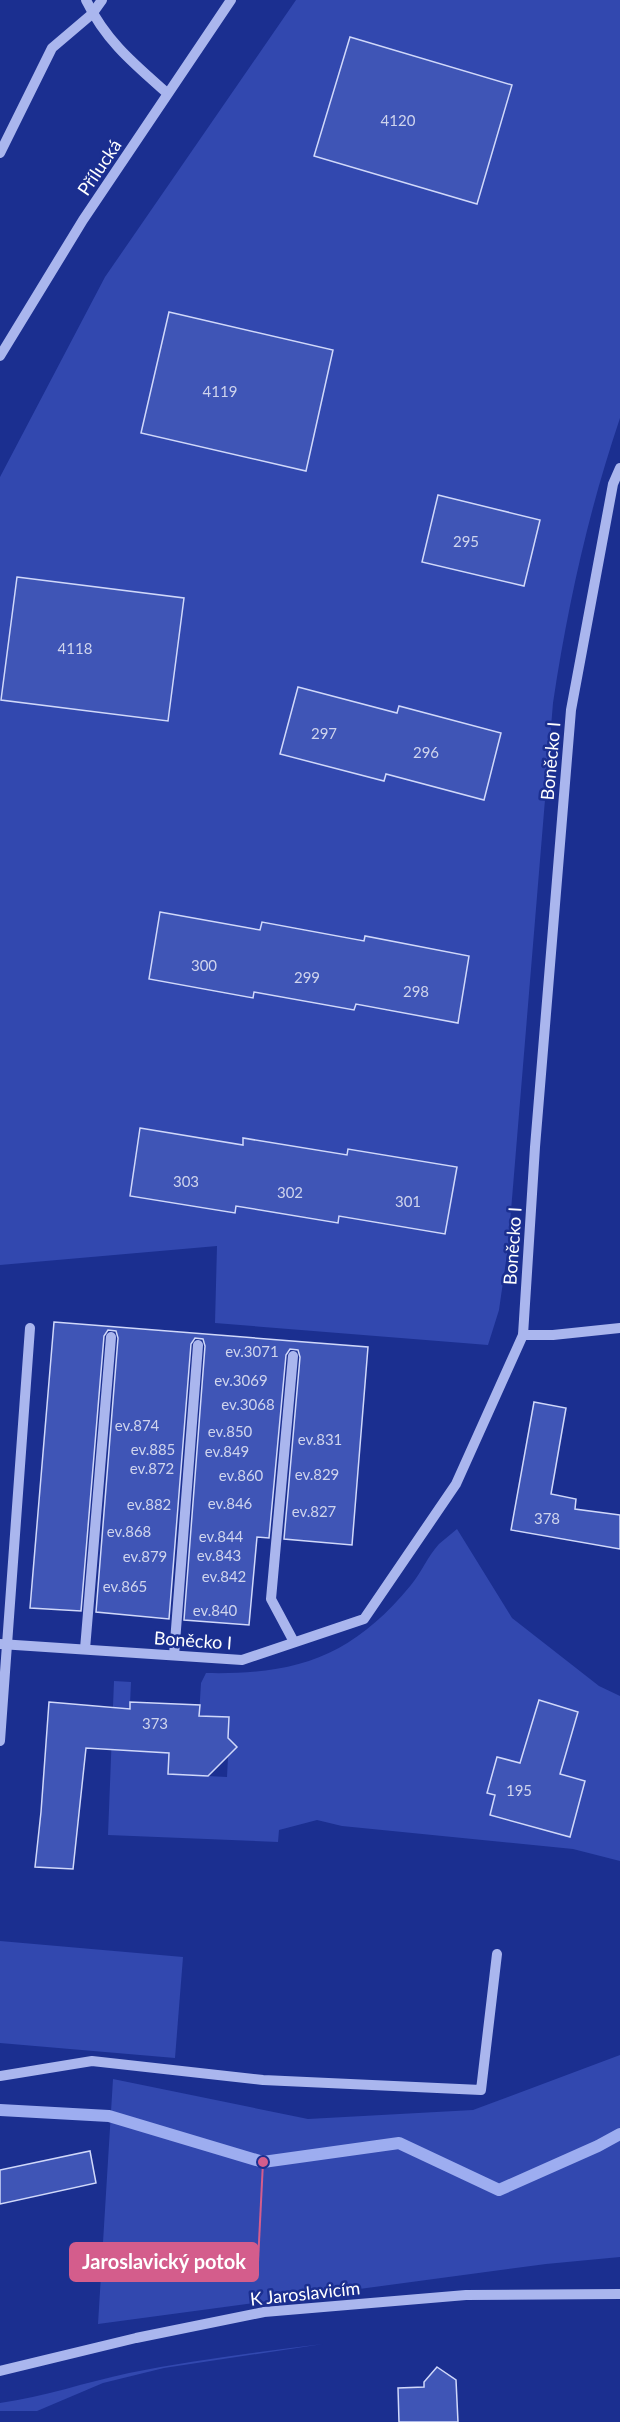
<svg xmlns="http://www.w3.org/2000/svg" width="620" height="2422" font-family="Lato,sans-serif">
  <rect width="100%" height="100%" fill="#1b2f90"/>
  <g fill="#3248af">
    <path d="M 296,0 L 620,0 L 620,418 C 588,513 568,604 553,703 L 508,1247 L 499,1310 L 488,1345 L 215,1323 L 217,1246 L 0,1265 L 0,477 L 105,277 Z"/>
    <path d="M 457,1529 L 512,1618 L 599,1686 L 620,1696 L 620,1861 L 573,1849 L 342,1826 L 317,1820 L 279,1830 L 278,1842 L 108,1835 L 114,1681 L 131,1682 L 128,1750 L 169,1753 L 168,1774 L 227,1777 L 228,1757 L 233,1751 L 233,1743 L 228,1738 L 229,1718 L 199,1716 L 201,1683 L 206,1673 C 296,1675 352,1657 411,1585 C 421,1573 428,1556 439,1544 C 445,1539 451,1534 457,1529 Z"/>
    <polygon points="0,1941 183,1957 175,2058 0,2043"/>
    <polygon points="620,2055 620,2257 546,2264 98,2324 113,2079 308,2119 473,2110"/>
    <path d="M 323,2344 L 164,2368 L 103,2383 L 37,2411 L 0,2411 L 0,2403 C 44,2397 86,2382 129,2373 C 193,2360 258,2352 323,2344 Z"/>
  </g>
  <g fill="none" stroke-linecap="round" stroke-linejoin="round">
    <polyline stroke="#9dadf0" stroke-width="12" points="0,2110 109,2116 263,2162 399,2143 499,2190 598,2146 620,2134"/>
  </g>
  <g fill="#3f55b6" stroke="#d0d8fa" stroke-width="1.5">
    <polygon points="350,37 512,85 477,204 314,156"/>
    <polygon points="169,312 333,350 306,471 141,433"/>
    <polygon points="438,495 540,520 524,586 422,562"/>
    <polygon points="17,577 184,598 168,721 1,700"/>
    <polygon points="298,687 397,713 399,706 501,733 484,800 386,774 384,781 280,754"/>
    <polygon points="160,912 260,930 262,922 364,941 365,936 469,956 458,1023 356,1004 354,1010 254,992 253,998 149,979"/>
    <polygon points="140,1128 243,1145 243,1138 347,1155 348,1149 457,1167 445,1234 339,1216 338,1223 236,1206 235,1213 130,1196"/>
    <polygon points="54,1322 368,1347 352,1545 284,1539 300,1357 298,1350 290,1349 286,1355 269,1538 257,1537 249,1625 184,1620 205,1346 203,1339 195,1338 191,1344 169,1619 96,1612 118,1338 116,1331 108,1330 104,1336 81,1611 30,1608"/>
    <polygon points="534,1402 566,1408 551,1494 576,1499 575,1509 620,1515 620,1549 511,1530"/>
    <polygon points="539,1700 578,1712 560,1774 585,1781 570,1837 490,1815 495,1795 487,1793 497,1757 520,1763"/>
    <polygon points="49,1702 130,1709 130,1702 200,1705 199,1716 229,1717 228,1738 237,1747 208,1776 168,1774 169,1753 86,1748 73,1869 35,1867 41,1812"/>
    <polygon points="90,2151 96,2183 0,2204 0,2170"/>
    <polygon points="437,2367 456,2380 458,2422 399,2422 398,2388 424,2387 424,2382"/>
  </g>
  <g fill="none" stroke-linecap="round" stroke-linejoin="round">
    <g stroke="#aab6ee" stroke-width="10">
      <path d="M 86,0 C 106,41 133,63 167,93"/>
      <polyline points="0,153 52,48 92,14 102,0"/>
      <polyline points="0,356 83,220 231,0"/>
      <polyline points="523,1335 553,1335 620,1328"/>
      <polyline points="293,1356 271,1599 294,1642"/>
      <polyline points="0,1644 242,1660 364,1619 456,1484 523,1335 535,1147 571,710 613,484 620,468"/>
      <polyline points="85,1649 111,1337"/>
      <polyline points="174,1655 198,1345"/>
      <polyline points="0,1741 30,1328"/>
      <polyline points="0,2076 92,2061 263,2080 481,2090 497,1954"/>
      <polyline points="0,2371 136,2338 264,2312 466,2295 620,2294"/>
    </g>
  </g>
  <g text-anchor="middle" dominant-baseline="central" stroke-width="5" stroke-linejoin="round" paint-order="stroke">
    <g font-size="15" fill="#cfd4ed">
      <text x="398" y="120">4120</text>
      <text x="220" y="391">4119</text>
      <text x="466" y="541">295</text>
      <text x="75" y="648">4118</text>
      <text x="324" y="733">297</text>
      <text x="426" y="752">296</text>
      <text x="204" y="965">300</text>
      <text x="307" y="977">299</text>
      <text x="416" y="991">298</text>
      <text x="186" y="1181">303</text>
      <text x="290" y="1192">302</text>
      <text x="408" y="1201">301</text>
      <text x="252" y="1351">ev.3071</text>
      <text x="241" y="1380">ev.3069</text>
      <text x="248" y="1404">ev.3068</text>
      <text x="137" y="1425">ev.874</text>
      <text x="230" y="1431">ev.850</text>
      <text x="320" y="1439">ev.831</text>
      <text x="153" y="1449">ev.885</text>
      <text x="227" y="1451">ev.849</text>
      <text x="152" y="1468">ev.872</text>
      <text x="317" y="1474">ev.829</text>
      <text x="241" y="1475">ev.860</text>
      <text x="230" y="1503">ev.846</text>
      <text x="149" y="1504">ev.882</text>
      <text x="314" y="1511">ev.827</text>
      <text x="547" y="1518">378</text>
      <text x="129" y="1531">ev.868</text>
      <text x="221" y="1536">ev.844</text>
      <text x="219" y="1555">ev.843</text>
      <text x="145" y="1556">ev.879</text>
      <text x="224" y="1576">ev.842</text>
      <text x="125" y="1586">ev.865</text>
      <text x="215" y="1610">ev.840</text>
      <text x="155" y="1723">373</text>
      <text x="519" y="1790">195</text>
    </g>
    <g font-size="18" fill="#fff" stroke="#1b2f90">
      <text transform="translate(99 167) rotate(-56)">Přílucká</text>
      <text transform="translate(550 761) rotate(-85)">Boněcko I</text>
      <text transform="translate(512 1246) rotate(-86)">Boněcko I</text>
      <text transform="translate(193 1640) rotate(4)">Boněcko I</text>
      <text transform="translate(305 2293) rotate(-6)">K Jaroslavicím</text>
    </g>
  </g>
  <path fill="none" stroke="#d45d8c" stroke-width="2" d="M263 2162L258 2262"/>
  <circle fill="#d45d8c" stroke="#1b2f90" stroke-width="2" cx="263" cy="2162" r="6"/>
  <rect fill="#d45d8c" stroke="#d45d8c" stroke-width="2" x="70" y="2243" width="188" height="38" rx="6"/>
  <g font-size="20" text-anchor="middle" font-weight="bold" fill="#fff">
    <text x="164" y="2269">Jaroslavický potok</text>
  </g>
</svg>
